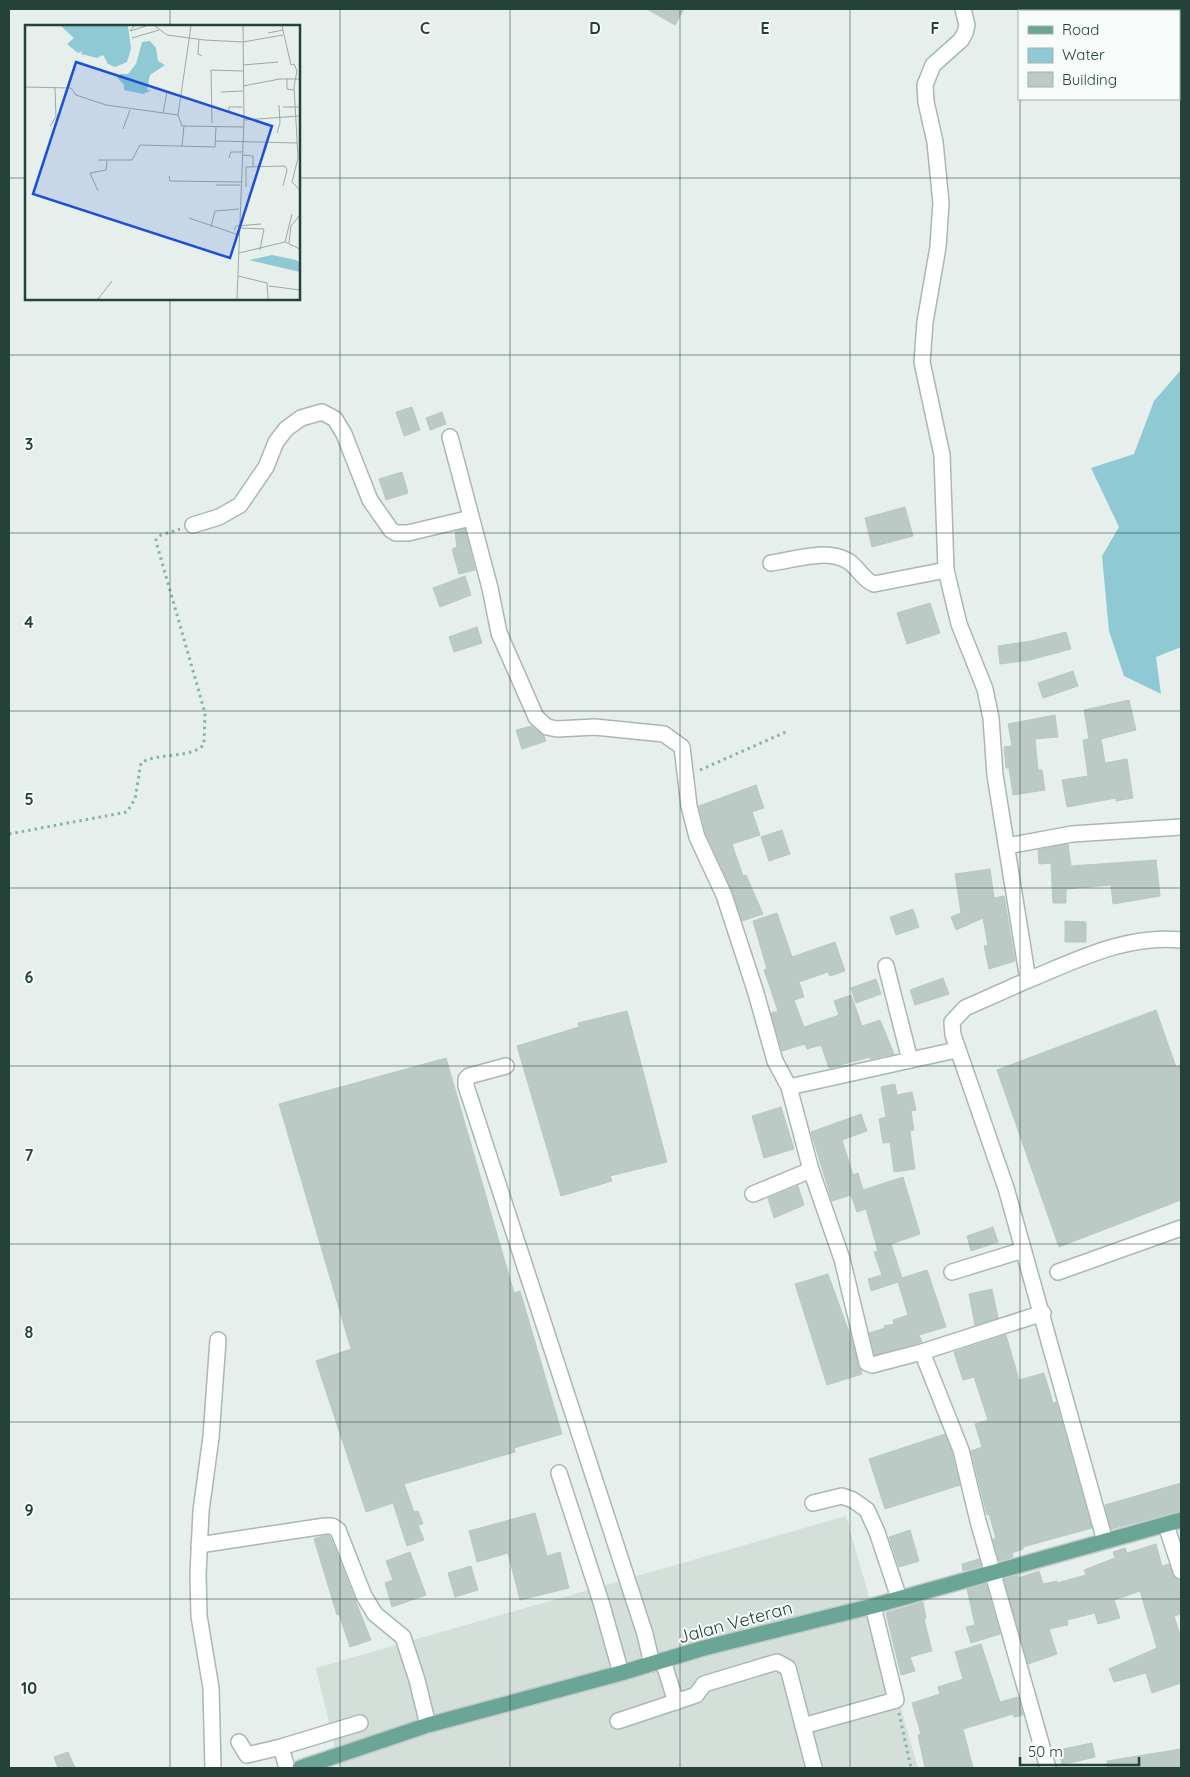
<svg xmlns="http://www.w3.org/2000/svg" width="1190" height="1777" font-family="Quicksand,sans-serif">
  <rect width="100%" height="100%" fill="#e6efeb"/>
  <polygon fill="#d4dfda" points="846,1516 918,1768 340,1768 316,1668"/>
  <polygon fill="#8ec9d4" points="1180,371 1181,647 1156,657 1161,694 1124,676 1109,631 1102,556 1119,527 1091,468 1134,454 1154,401"/>
  <g fill="#bbcac4" stroke="#b8c9c2">
    <polygon points="647,9 684,9 675,25"/>
    <polygon points="412,407 420,430 404,436 396,412"/>
    <polygon points="442,412 446,424 430,430 426,418"/>
    <polygon points="402,472 408,493 386,500 379,479"/>
    <polygon points="905,507 913,536 872,547 865,518"/>
    <polygon points="465,529 475,570 459,574 452,549 457,547 455,532"/>
    <polygon points="465,576 471,595 440,607 433,588"/>
    <polygon points="930,603 940,633 907,644 897,613"/>
    <polygon points="477,627 482,643 454,652 449,637"/>
    <polygon points="1066,632 1071,649 1030,660 1000,664 998,646 1031,641"/>
    <polygon points="1073,671 1078,686 1043,698 1038,683"/>
    <polygon points="1129,700 1136,730 1101,739 1105,763 1127,759 1133,798 1116,801 1116,798 1067,807 1062,780 1088,776 1083,740 1089,739 1084,710"/>
    <polygon points="1055,715 1058,737 1035,739 1038,770 1042,770 1045,790 1013,795 1009,768 1006,768 1004,747 1012,746 1008,724"/>
    <polygon points="531,726 544,736 546,741 522,749 516,730"/>
    <polygon points="756,785 764,808 752,812 760,835 732,844 743,876 746,875 763,914 742,921 732,891 706,834 699,806"/>
    <polygon points="782,830 790,854 769,861 761,837"/>
    <polygon points="1068,844 1071,866 1156,860 1160,896 1113,904 1111,885 1066,889 1066,903 1053,903 1051,863 1039,864 1038,850"/>
    <polygon points="990,869 994,898 1004,896 1015,961 989,969 984,946 988,945 983,918 956,930 951,917 961,913 955,874"/>
    <polygon points="913,909 919,927 896,935 890,917"/>
    <polygon points="777,913 792,957 835,942 845,971 830,976 828,972 799,982 804,997 794,1000 804,1027 839,1015 834,1001 851,995 862,1026 880,1020 894,1054 870,1059 870,1057 829,1068 821,1045 807,1049 805,1044 782,1051 771,1013 778,1011 764,970 767,969 753,921"/>
    <polygon points="1065,921 1086,922 1086,942 1065,942"/>
    <polygon points="943,978 949,994 915,1005 910,990"/>
    <polygon points="876,979 881,994 856,1003 851,988"/>
    <polygon points="1156,1010 1176,1067 1181,1065 1181,1200 1059,1247 997,1070"/>
    <polygon points="627,1011 667,1162 610,1176 612,1181 561,1196 517,1046 579,1027 578,1023"/>
    <polygon points="446,1058 514,1293 520,1291 562,1434 514,1448 515,1452 404,1484 414,1512 418,1511 423,1524 418,1525 424,1540 407,1546 393,1503 366,1512 316,1361 351,1349 279,1104"/>
    <polygon points="895,1084 897,1095 912,1092 916,1110 911,1111 914,1130 910,1131 915,1169 894,1172 890,1142 883,1143 879,1119 886,1117 881,1087"/>
    <polygon points="781,1107 794,1149 764,1158 752,1116"/>
    <polygon points="861,1114 867,1131 842,1140 853,1175 858,1173 863,1190 903,1177 920,1234 891,1244 902,1278 927,1270 946,1327 919,1335 922,1342 875,1355 869,1333 885,1328 884,1326 894,1324 893,1320 908,1315 898,1282 871,1291 868,1279 882,1275 874,1252 878,1251 866,1209 857,1212 851,1195 832,1201 811,1132"/>
    <polygon points="798,1186 804,1205 774,1218 768,1198"/>
    <polygon points="993,1227 998,1242 971,1251 967,1236"/>
    <polygon points="828,1274 851,1338 862,1374 827,1385 795,1284"/>
    <polygon points="992,1289 998,1318 975,1325 969,1294"/>
    <polygon points="1006,1335 1019,1380 1044,1373 1053,1403 1056,1402 1092,1528 1023,1547 1023,1549 1012,1553 1013,1557 999,1561 993,1539 996,1538 989,1514 987,1515 971,1451 982,1447 975,1424 988,1420 974,1377 963,1380 954,1352"/>
    <polygon points="945,1434 952,1453 960,1485 885,1509 869,1459"/>
    <polygon points="1181,1483 1181,1511 1111,1529 1105,1505"/>
    <polygon points="535,1513 547,1556 560,1552 569,1588 520,1600 508,1553 477,1562 469,1531"/>
    <polygon points="910,1530 919,1561 899,1567 889,1537"/>
    <polygon points="326,1535 330,1536 371,1640 350,1647 339,1614 337,1615 314,1539"/>
    <polygon points="1156,1544 1162,1566 1169,1564 1174,1578 1181,1580 1181,1614 1174,1616 1181,1638 1181,1683 1152,1693 1146,1673 1114,1682 1109,1669 1157,1648 1140,1591 1114,1600 1120,1618 1098,1624 1095,1613 1067,1620 1068,1625 1049,1629 1057,1654 1028,1664 1004,1579 1018,1575 1018,1578 1039,1571 1043,1584 1057,1581 1057,1583 1086,1575 1084,1570 1115,1558 1113,1552 1125,1548 1127,1553"/>
    <polygon points="410,1552 426,1595 392,1607 385,1583 393,1580 386,1561"/>
    <polygon points="979,1559 981,1566 963,1571 962,1564"/>
    <polygon points="471,1566 478,1590 455,1597 448,1573"/>
    <polygon points="986,1584 1000,1634 971,1643 966,1627 975,1625 967,1589"/>
    <polygon points="923,1602 926,1618 924,1619 932,1651 910,1657 915,1671 901,1675 886,1613"/>
    <polygon points="981,1644 1000,1702 1018,1697 1023,1715 1014,1717 1013,1714 963,1729 973,1768 925,1768 918,1735 921,1734 912,1703 940,1694 938,1687 963,1679 955,1652"/>
    <polygon points="1092,1743 1095,1757 1062,1765 1059,1750"/>
    <polygon points="1181,1749 1181,1768 1107,1768 1107,1761"/>
    <polygon points="68,1752 75,1768 58,1768 54,1757"/>
  </g>
  <g fill="none" stroke-linecap="round" stroke-linejoin="round">
    <g stroke="#a8b8b2" stroke-width="18">
      <g id="minor">
        <polyline points="963,9 967,25 965,33 961,40 933,65 925,85 926,102 935,142 941,203 938,247 925,322 922,362 942,455 946,570 959,624 985,689 991,718 995,775 1028,980 965,1008 952,1022 953,1035 1006,1188 1105,1541"/>
        <polyline points="450,437 490,588 499,633 536,717 547,727 557,729 595,727 664,734 682,747 689,806 697,837 724,895 756,993 775,1061 789,1087 811,1170 842,1259 867,1363 872,1365 922,1352 1043,1313"/>
        <polyline points="193,525 219,517 240,505 266,467 276,442 286,429 301,418 322,412 335,419 344,434 370,500 391,530 396,533 408,533 471,518"/>
        <path d="M 771,563 C 794,560 826,548 848,561 C 858,567 863,580 874,584 L 946,570"/>
        <polyline points="1007,846 1072,834 1181,827"/>
        <polyline points="886,966 910,1060"/>
        <path d="M 1028,980 C 1077,960 1127,934 1181,940"/>
        <polyline points="506,1066 469,1076 466,1079 466,1086 645,1634 652,1664"/>
        <polyline points="789,1087 956,1050"/>
        <polyline points="753,1194 811,1170"/>
        <polyline points="952,1272 1023,1250"/>
        <polyline points="1058,1272 1181,1228"/>
        <polyline points="922,1352 961,1450 978,1521 1048,1768"/>
        <polyline points="559,1473 601,1602 621,1673"/>
        <polyline points="813,1503 842,1496 853,1500 867,1510 877,1532 899,1598"/>
        <polyline points="1166,1525 1181,1571"/>
        <polyline points="199,1545 325,1526 332,1526 338,1530 364,1596 375,1614 403,1637 417,1680 428,1725"/>
        <polyline points="663,1661 676,1702"/>
        <polyline points="618,1721 696,1695 704,1684 777,1662 788,1668 814,1768"/>
        <polyline points="803,1726 896,1700 873,1606"/>
        <polyline points="239,1742 247,1755 281,1747 287,1768"/>
        <polyline points="281,1747 360,1723"/>
        <polyline points="213,1768 211,1688 199,1616 198,1574 201,1511 211,1437 218,1340"/>
      </g>
    </g>
    <g stroke="#c2cac8" stroke-width="18">
      <polyline id="major" points="300,1768 428,1725 621,1673 704,1648 873,1606 1181,1520"/>
    </g>
    <g stroke="#86b3a5" stroke-width="3" stroke-dasharray="2.5 4" stroke-linecap="butt">
      <polyline points="700,770 788,731"/>
      <path d="M 9,834 L 127,812 L 135,799 L 141,763 C 158,752 193,759 204,744 L 205,713 L 157,545 L 156,540 L 161,535 L 180,529"/>
      <polyline points="899,1713 911,1768"/>
    </g>
    <use href="#minor" stroke="#fff" stroke-width="15"/>
    <use href="#major" stroke="#6aa596" stroke-width="15"/>
  </g>
  <path fill="none" stroke="#24423a" stroke-width="1" stroke-opacity="0.55" d="M 170,9 L 170,26M 340,9 L 340,1768M 510,9 L 510,1768M 680,9 L 680,1768M 850,9 L 850,1768M 1020,9 L 1020,11M 1020,99 L 1020,1768M 9,178 L 26,178M 299,178 L 1181,178M 170,299 L 170,1768M 9,355 L 1181,355M 9,533 L 1181,533M 9,711 L 1181,711M 9,888 L 1181,888M 9,1066 L 1181,1066M 9,1244 L 1181,1244M 9,1422 L 1181,1422M 9,1599 L 1181,1599"/>
  <g text-anchor="middle" dominant-baseline="central" stroke-width="4" stroke-linejoin="round" paint-order="stroke">
    <g font-size="18" fill="#24423a" stroke="#f7fbf9">
      <text transform="translate(735 1622) rotate(-15)">Jalan Veteran</text>
    </g>
  </g>
  <g transform="translate(25 25)">
    <rect width="275" height="275" fill="#e6efeb"/>
    <path d="M 36,1 L 103,1 L 106,24 L 102,37 L 90,42 L 83,39 L 78,30 L 72,33 L 56,29 L 57,26 L 53,28 L 42,19 L 49,13 ZM 125,16 L 131,23 L 133,36 L 140,40 L 125,50 L 122,65 L 127,65 L 118,69 L 99,65 L 99,60 L 92,52 L 95,49 L 103,49 L 111,39 L 117,17 ZM 247,230 L 271,235 L 275,238 L 275,247 L 224,235 Z" fill="#8ec9d4"/>
    <path fill="none" stroke="#98aaa4" stroke-width="1" d="M 109,1 L 105,6 L 121,1M 130,1 L 142,10 L 179,15 L 218,17 L 258,10M 257,1 L 266,40 L 269,39 L 272,46 L 269,61 L 273,133 L 267,157 L 275,165M 243,8 L 258,5M 107,13 L 134,5M 174,14 L 173,29 L 177,31M 218,40 L 253,37M 262,53 L 262,64 L 269,65M 218,61 L 255,54 L 275,54M 0,62 L 46,63 L 51,70 L 81,80 L 153,90 L 157,101 L 218,102M 196,67 L 218,66M 258,82 L 275,82M 204,86 L 204,82 L 218,82M 138,88 L 142,67M 153,90 L 166,1M 219,95 L 275,91M 187,98 L 186,45 L 218,46M 25,101 L 31,92 L 30,63M 98,104 L 105,85M 252,108 L 255,98 L 254,80M 191,116 L 272,118M 157,121 L 159,101M 217,130 L 228,131 L 228,142M 204,133 L 206,127 L 217,127M 73,135 L 107,135 L 115,120 L 190,122 L 191,101M 144,151 L 145,156 L 216,157M 191,160 L 215,160M 221,162 L 221,142 L 260,141 L 262,145 L 258,161M 73,166 L 65,148 L 81,145 L 82,136M 164,193 L 214,210M 186,202 L 190,186 L 214,184M 215,203 L 239,204 L 235,225M 209,205 L 211,201 L 236,199M 260,217 L 267,189M 264,218 L 266,201 L 275,190M 214,228 L 260,217 L 275,224M 213,251 L 242,258 L 243,274M 244,261 L 275,265M 73,274 L 87,256M 212,274 L 219,95 L 218,1"/>
    <path fill="#1d4ed8" fill-opacity="0.15" stroke="#1d4ed8" stroke-width="2.5" d="M 51,37 L 247,101 L 205,233 L 8,169 Z"/>
    <rect width="275" height="275" fill="none" stroke="#24423a" stroke-width="2.5"/>
  </g>
  <g font-size="16" text-anchor="middle" font-weight="bold" fill="#24423a" stroke="#f7fbf9" stroke-width="4" stroke-linejoin="round" paint-order="stroke">
    <text x="425" y="34">C</text>
    <text x="595" y="34">D</text>
    <text x="765" y="34">E</text>
    <text x="935" y="34">F</text>
    <text x="29" y="450">3</text>
    <text x="29" y="628">4</text>
    <text x="29" y="805">5</text>
    <text x="29" y="983">6</text>
    <text x="29" y="1161">7</text>
    <text x="29" y="1338">8</text>
    <text x="29" y="1516">9</text>
    <text x="29" y="1694">10</text>
  </g>
  <rect width="1190" height="1777" fill="none" stroke="#24423a" stroke-width="20"/>
  <rect x="1018" y="10" width="162" height="90" fill="#f7fbf9" stroke="#a3b1ad"/>
  <rect x="1028" y="26" width="25" height="8" fill="#6aa596" stroke="#a3b1ad"/>
  <text x="1062" y="35" font-size="15" fill="#24423a">Road</text>
  <rect x="1028" y="48" width="25" height="15" fill="#8ec9d4" stroke="#a3b1ad"/>
  <text x="1062" y="60" font-size="15" fill="#24423a">Water</text>
  <rect x="1028" y="72" width="25" height="15" fill="#bbcac4" stroke="#a3b1ad"/>
  <text x="1062" y="85" font-size="15" fill="#24423a">Building</text>
  <path d="M1020 1757v8h119v-8" fill="none" stroke="#24423a" stroke-width="2.5"/>
  <text x="1028" y="1757" font-size="15" fill="#24423a" stroke="#f7fbf9" stroke-width="4" paint-order="stroke">50 m</text>
</svg>
